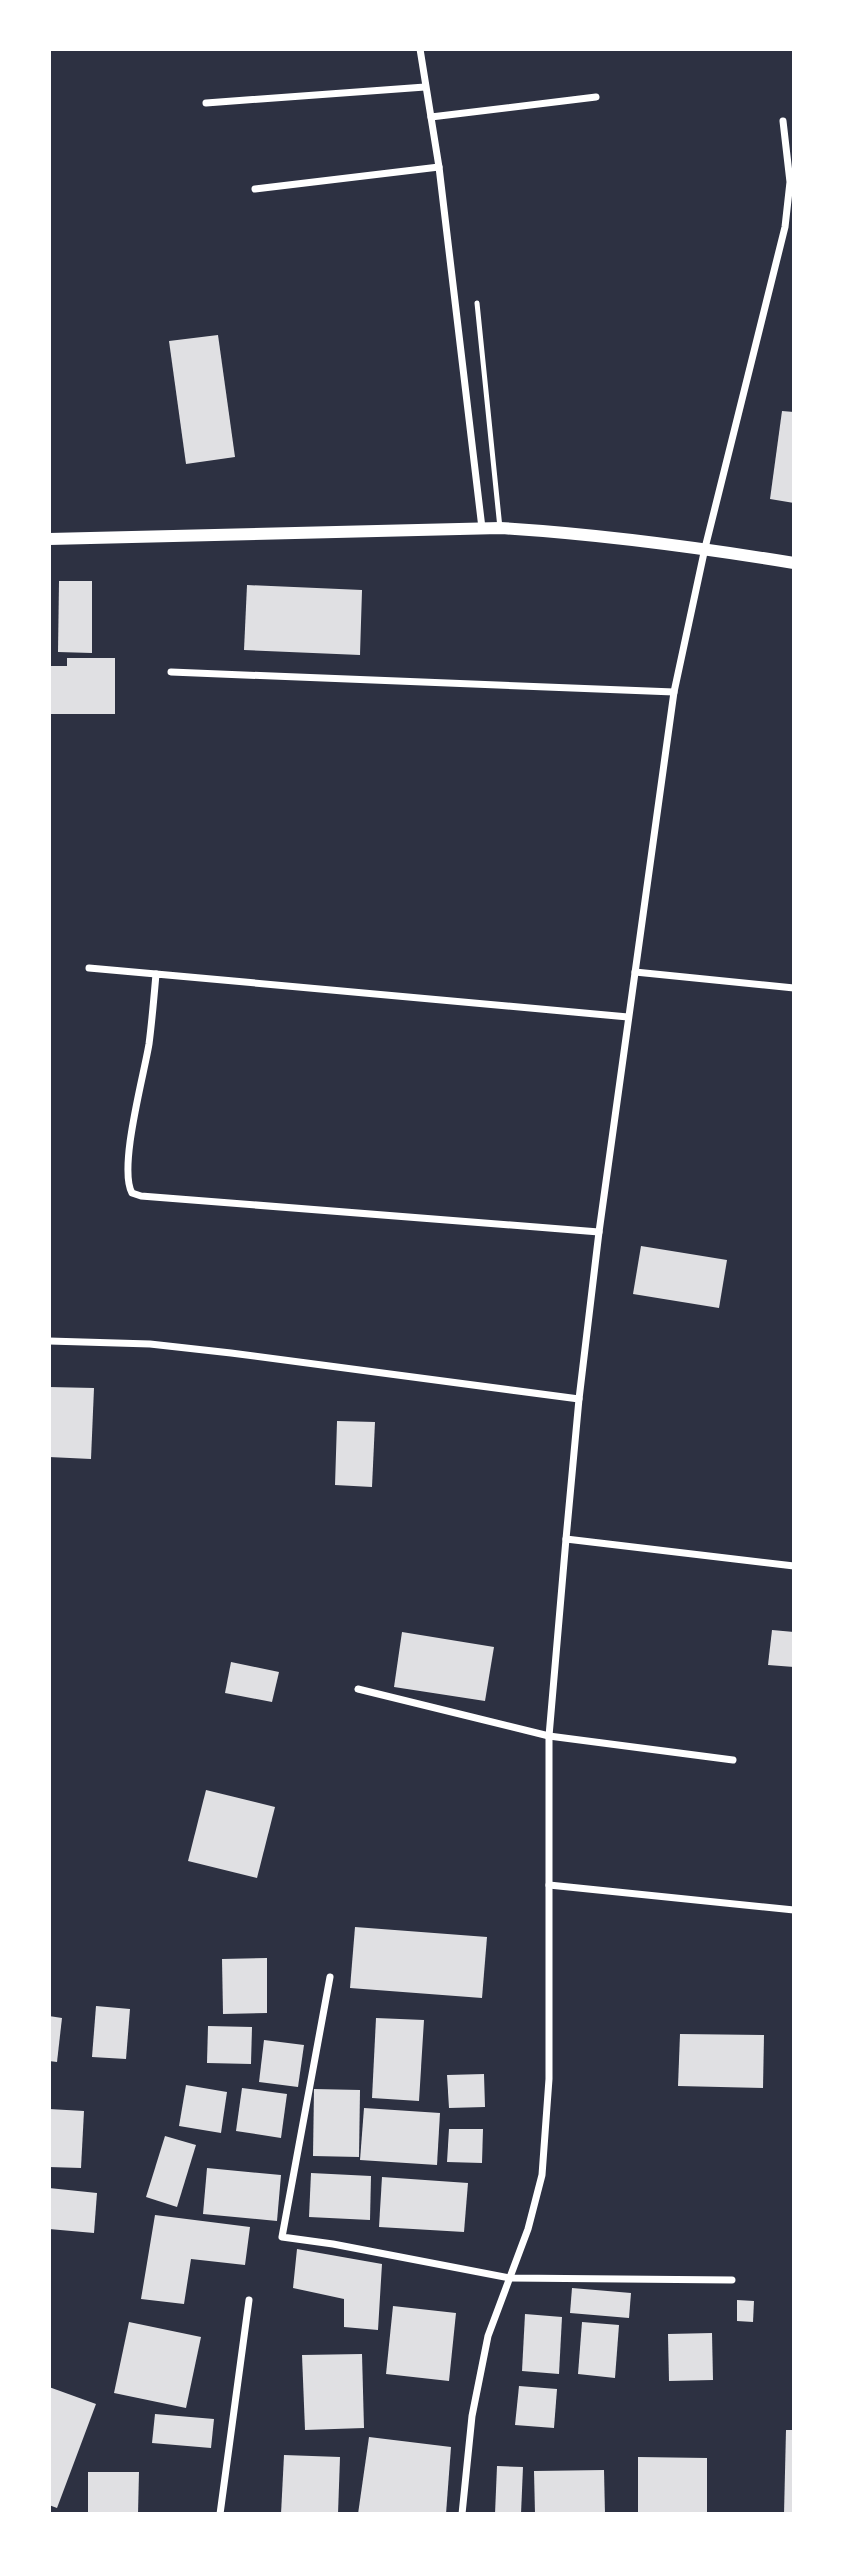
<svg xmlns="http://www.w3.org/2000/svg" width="843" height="2563" font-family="Karla,sans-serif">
  <rect width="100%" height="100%" fill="#2d3142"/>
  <g fill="#e0e0e3">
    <polygon points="218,335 235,457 186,464 169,341"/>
    <polygon points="782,411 794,412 794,503 770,499"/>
    <polygon points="59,581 92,581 92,653 58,652"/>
    <polygon points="247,585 362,590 360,655 244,650"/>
    <polygon points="67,658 115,658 115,714 49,714 49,666 67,666"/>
    <polygon points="641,1246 727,1260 719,1308 633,1294"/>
    <polygon points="49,1387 94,1388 91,1459 49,1457"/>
    <polygon points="337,1421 375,1422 372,1487 335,1485"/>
    <polygon points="772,1630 794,1632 794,1667 768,1665"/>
    <polygon points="402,1632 494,1647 485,1701 394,1687"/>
    <polygon points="231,1662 279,1672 272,1702 225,1693"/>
    <polygon points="206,1790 275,1807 257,1878 188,1861"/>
    <polygon points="355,1927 487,1937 482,1998 350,1988"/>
    <polygon points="267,1958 267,2013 223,2014 222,1959"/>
    <polygon points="96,2006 130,2009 126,2059 92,2057"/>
    <polygon points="49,2016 62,2018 57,2062 49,2061"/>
    <polygon points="376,2018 424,2020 419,2101 372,2098"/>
    <polygon points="208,2026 252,2027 251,2064 207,2063"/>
    <polygon points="680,2034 764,2035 763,2088 678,2086"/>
    <polygon points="264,2040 304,2045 298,2087 259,2082"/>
    <polygon points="484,2074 485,2107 449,2108 447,2075"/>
    <polygon points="186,2085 227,2092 221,2133 179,2126"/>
    <polygon points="242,2088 287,2094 281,2138 236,2131"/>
    <polygon points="314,2089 360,2090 359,2157 313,2156"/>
    <polygon points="364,2108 440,2113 437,2165 360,2160"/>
    <polygon points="49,2109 84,2111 81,2168 49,2167"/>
    <polygon points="449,2129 483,2129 482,2163 447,2162"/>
    <polygon points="165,2136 196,2145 177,2207 146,2197"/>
    <polygon points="207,2168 281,2175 277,2221 203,2214"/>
    <polygon points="311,2173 371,2176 370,2220 309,2217"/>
    <polygon points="382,2177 468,2183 464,2232 379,2227"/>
    <polygon points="49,2188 97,2193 94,2233 49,2229"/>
    <polygon points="155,2215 250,2227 245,2265 191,2259 184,2304 141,2299"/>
    <polygon points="297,2249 382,2264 378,2330 344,2327 344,2299 293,2288"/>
    <polygon points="572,2288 631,2293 629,2318 570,2313"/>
    <polygon points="737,2300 754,2301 753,2322 737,2321"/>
    <polygon points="393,2306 456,2313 449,2381 386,2374"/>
    <polygon points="525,2314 562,2317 559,2374 522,2371"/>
    <polygon points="129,2322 201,2337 186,2408 114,2393"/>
    <polygon points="582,2322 619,2325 615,2378 578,2374"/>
    <polygon points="712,2333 713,2380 669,2381 668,2334"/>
    <polygon points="362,2354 364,2428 305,2430 302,2355"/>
    <polygon points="519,2386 557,2389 554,2428 515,2425"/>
    <polygon points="49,2387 96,2404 57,2508 49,2505"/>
    <polygon points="155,2414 214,2419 211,2448 152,2443"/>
    <polygon points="786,2430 794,2430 794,2514 784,2514"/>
    <polygon points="369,2437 451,2447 446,2514 358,2514"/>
    <polygon points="284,2455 340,2457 338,2514 281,2514"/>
    <polygon points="638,2457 707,2458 707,2514 638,2514"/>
    <polygon points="497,2466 523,2467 521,2514 495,2514"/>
    <polygon points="604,2470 605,2514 535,2514 534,2471"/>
    <polygon points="88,2472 139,2472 138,2514 88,2514"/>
  </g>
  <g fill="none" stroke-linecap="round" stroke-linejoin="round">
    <polyline stroke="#fff" stroke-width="5" points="477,303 500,528"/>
    <g stroke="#fff" stroke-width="7">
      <polyline points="420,49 439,167 482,528"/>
      <polyline points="206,103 425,87"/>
      <polyline points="431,117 596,97"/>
      <polyline points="255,189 439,167"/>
      <polyline points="171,672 674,692"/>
      <polyline points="89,968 156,974"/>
      <polyline points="635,972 794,988"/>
      <path d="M 599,1232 L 141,1196 L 132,1193 C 118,1168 144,1075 149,1044 C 152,1021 154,997 156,974 L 628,1017"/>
      <polyline points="49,1341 150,1344 231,1353 579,1399"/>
      <polyline points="566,1539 794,1566"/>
      <polyline points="358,1689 549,1736 733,1760"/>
      <polyline points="549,1885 794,1910"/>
      <polyline points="330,1977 282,2237 333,2244 510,2278 732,2280"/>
      <polyline points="220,2514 249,2300"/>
      <polyline points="462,2514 472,2416 488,2336 528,2229 542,2175 549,2079 549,1736 566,1539 579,1399 599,1232 674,692 705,548 785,227 790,182 783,121"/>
    </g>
    <path stroke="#fff" stroke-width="12" d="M 49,539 L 500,528 C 599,534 696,547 794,563"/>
  </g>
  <rect width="843" height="2563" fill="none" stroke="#ffffff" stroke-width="102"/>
</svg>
